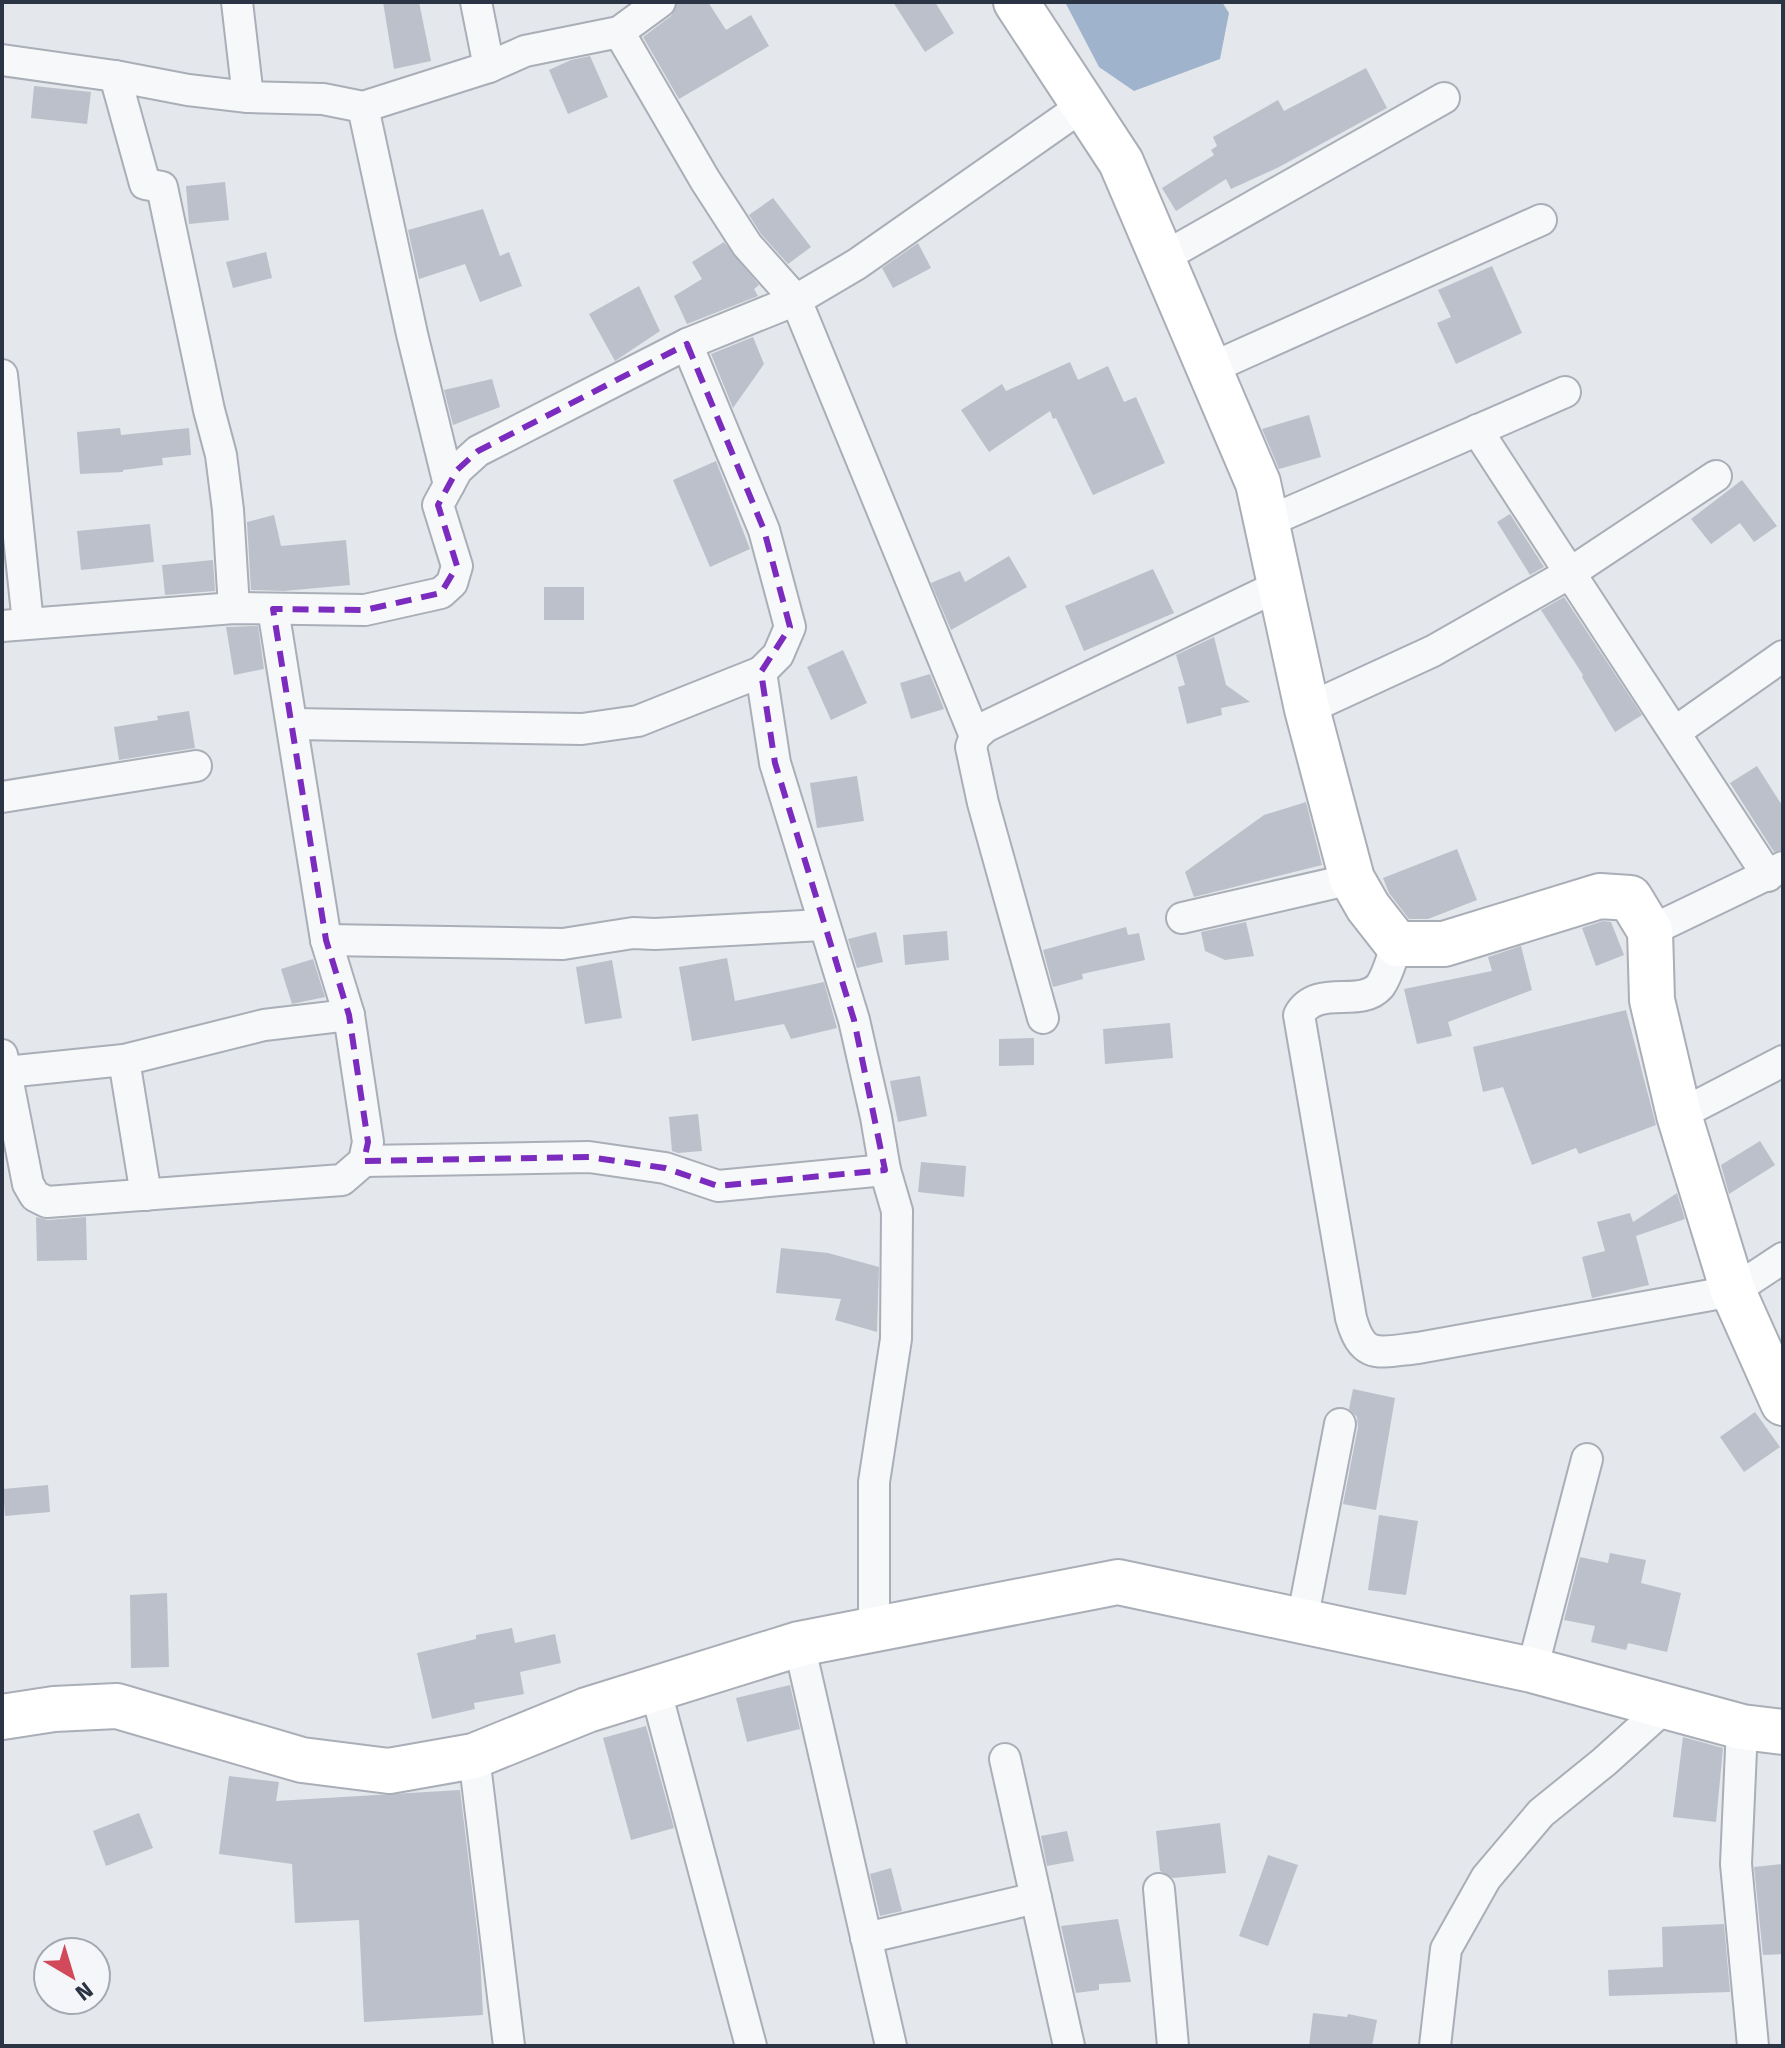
<svg xmlns="http://www.w3.org/2000/svg" width="1785" height="2048" font-family="'Fira Sans',sans-serif">
  <rect width="100%" height="100%" fill="#e4e7ec"/>
  <polygon fill="#9fb4cc" points="1065,2 1222,2 1229,13 1220,59 1134,91 1099,67"/>
  <g fill="#bbc0ca">
    <polygon points="383,2 419,2 431,61 394,69"/>
    <polygon points="678,2 708,2 726,30 751,15 769,46 679,99 643,37 671,16"/>
    <polygon points="893,2 935,2 954,33 925,52"/>
    <polygon points="590,56 608,97 568,114 549,70 571,60"/>
    <polygon points="1366,68 1387,108 1279,167 1231,189 1226,179 1176,211 1162,188 1214,155 1211,150 1217,146 1213,137 1278,100 1284,111"/>
    <polygon points="34,86 91,92 87,124 31,118"/>
    <polygon points="225,182 229,220 189,224 186,186"/>
    <polygon points="773,198 811,247 788,264 761,234 749,215"/>
    <polygon points="483,209 500,256 509,252 522,286 480,302 465,264 419,279 408,230"/>
    <polygon points="724,242 759,285 754,289 758,296 687,324 674,296 702,279 692,262"/>
    <polygon points="918,243 931,268 893,288 882,268"/>
    <polygon points="266,252 272,278 233,288 226,262"/>
    <polygon points="1492,266 1522,333 1456,364 1437,323 1451,317 1438,290"/>
    <polygon points="639,286 660,331 615,361 589,314"/>
    <polygon points="753,337 764,364 733,408 711,354"/>
    <polygon points="1070,362 1078,380 1108,366 1124,402 1136,397 1165,463 1093,495 1056,418 1053,419 1050,411 989,452 961,410 1002,384 1006,391"/>
    <polygon points="492,379 500,407 453,425 444,390"/>
    <polygon points="1309,415 1321,457 1279,469 1262,429"/>
    <polygon points="120,428 121,435 189,428 191,455 162,458 163,465 123,470 123,472 80,474 77,432"/>
    <polygon points="716,461 750,549 710,567 673,480"/>
    <polygon points="1742,480 1777,526 1754,542 1740,523 1711,544 1691,519"/>
    <polygon points="1510,514 1544,567 1530,575 1497,522"/>
    <polygon points="274,515 281,546 346,540 350,585 284,591 251,590 247,522"/>
    <polygon points="150,524 154,562 81,570 77,531"/>
    <polygon points="1009,556 1027,587 951,630 931,583 960,571 965,582"/>
    <polygon points="213,560 215,591 165,595 162,565"/>
    <polygon points="1153,569 1174,613 1084,651 1065,606"/>
    <rect x="544" y="587" width="40" height="33"/>
    <polygon points="1564,597 1642,715 1615,732 1582,677 1583,675 1541,610"/>
    <polygon points="258,626 264,669 234,675 226,627"/>
    <polygon points="1214,637 1226,685 1250,702 1221,708 1222,715 1187,724 1178,687 1185,685 1176,655"/>
    <polygon points="843,650 867,703 831,720 807,667"/>
    <polygon points="930,674 944,709 911,719 900,683"/>
    <polygon points="189,711 195,748 119,760 114,727 158,720 157,716"/>
    <polygon points="1757,766 1783,807 1783,849 1774,852 1730,783"/>
    <polygon points="857,776 864,821 817,828 810,783"/>
    <polygon points="1306,802 1322,865 1194,897 1185,872 1264,815"/>
    <polygon points="1457,849 1477,900 1428,919 1409,919 1389,893 1383,878"/>
    <polygon points="1603,921 1611,922 1624,955 1596,966 1582,928"/>
    <polygon points="1246,922 1254,956 1225,960 1205,951 1201,932"/>
    <polygon points="1126,927 1128,935 1139,933 1145,960 1082,974 1083,979 1053,987 1043,950"/>
    <polygon points="947,931 949,960 905,965 903,935"/>
    <polygon points="876,932 883,962 857,968 848,939"/>
    <polygon points="1521,946 1532,990 1448,1022 1452,1036 1417,1044 1404,989 1492,971 1488,957"/>
    <polygon points="727,958 735,1001 824,982 837,1028 791,1039 784,1024 692,1041 679,967"/>
    <polygon points="313,959 325,997 292,1004 281,969"/>
    <polygon points="612,960 622,1018 585,1024 576,967"/>
    <polygon points="1626,1010 1656,1125 1579,1154 1576,1148 1532,1165 1503,1087 1483,1092 1473,1047"/>
    <polygon points="1170,1023 1173,1058 1105,1064 1103,1029"/>
    <polygon points="1034,1038 1034,1065 999,1066 999,1039"/>
    <polygon points="920,1076 927,1116 898,1122 890,1081"/>
    <polygon points="698,1114 702,1151 678,1153 672,1151 669,1117"/>
    <polygon points="1760,1141 1775,1165 1729,1194 1721,1165"/>
    <polygon points="921,1162 966,1166 964,1197 918,1192"/>
    <polygon points="1677,1193 1685,1219 1636,1236 1649,1285 1592,1298 1582,1257 1605,1251 1597,1222 1630,1213 1633,1222"/>
    <polygon points="36,1217 48,1220 86,1217 87,1260 37,1261"/>
    <polygon points="781,1248 828,1253 879,1267 877,1332 835,1320 841,1299 776,1293"/>
    <polygon points="1353,1389 1395,1398 1376,1510 1343,1504 1358,1427 1357,1417 1349,1409"/>
    <polygon points="1755,1412 1780,1447 1744,1472 1720,1437"/>
    <polygon points="48,1485 50,1512 5,1516 3,1489"/>
    <polygon points="1379,1515 1418,1521 1406,1595 1368,1590"/>
    <polygon points="1610,1553 1646,1560 1641,1583 1681,1593 1667,1652 1628,1643 1626,1650 1591,1642 1595,1626 1564,1620 1580,1557 1608,1563"/>
    <polygon points="167,1593 169,1667 131,1668 130,1595"/>
    <polygon points="512,1628 515,1643 555,1634 561,1663 520,1672 524,1694 474,1703 475,1709 432,1719 417,1653 476,1639 476,1635"/>
    <polygon points="790,1685 800,1729 747,1742 736,1698"/>
    <polygon points="646,1726 674,1828 631,1840 603,1738"/>
    <polygon points="1683,1737 1723,1748 1716,1822 1673,1817"/>
    <polygon points="229,1776 279,1782 276,1801 460,1790 480,1955 483,2015 364,2022 359,1920 295,1923 292,1864 219,1854"/>
    <polygon points="139,1813 153,1848 106,1866 93,1831"/>
    <polygon points="1220,1823 1226,1873 1173,1878 1160,1871 1156,1831"/>
    <polygon points="1067,1831 1074,1861 1047,1866 1041,1836"/>
    <polygon points="1268,1855 1298,1865 1268,1946 1239,1936"/>
    <polygon points="1783,1864 1783,1954 1763,1955 1754,1867"/>
    <polygon points="891,1868 902,1911 880,1916 870,1874"/>
    <polygon points="1118,1919 1131,1982 1099,1984 1099,1990 1076,1993 1061,1926"/>
    <polygon points="1724,1924 1730,1992 1609,1996 1608,1970 1663,1967 1662,1927"/>
    <polygon points="1313,2013 1347,2017 1348,2014 1377,2020 1372,2046 1309,2046"/>
  </g>
  <g fill="none" stroke-linecap="round" stroke-linejoin="round">
    <g stroke="#a9aeb7" stroke-width="34">
      <g id="street">
        <polyline points="237,2 248,97"/>
        <polyline points="476,2 489,67"/>
        <polyline points="619,32 705,180 747,245 796,300 975,736"/>
        <polyline points="2,60 115,76 188,90 248,97 323,99 363,107 489,67 525,51 619,32 660,2"/>
        <polyline points="115,76 145,184 162,187 209,410 221,455 228,510 234,608"/>
        <polyline points="363,107 412,334 449,485"/>
        <polyline points="1162,258 1444,98"/>
        <polyline points="687,344 764,530 790,627 778,655 761,672 775,763 854,1020 876,1117 885,1170 897,1211 896,1339 874,1482 874,1630"/>
        <polyline points="1209,369 1541,220"/>
        <polyline points="2,375 28,623"/>
        <polyline points="1477,430 1570,573 1716,476"/>
        <polyline points="1267,522 1565,392"/>
        <polyline points="2,626 234,608 365,610 441,593 452,583 457,566 438,505 457,470 478,451 687,344 796,300 857,264 1084,105"/>
        <polyline points="1307,709 1433,651 1570,573 1768,876"/>
        <polyline points="294,724 582,729 638,721 761,672"/>
        <polyline points="1675,732 1783,656"/>
        <polyline points="2,797 196,766"/>
        <polyline points="1182,918 1352,879"/>
        <polyline points="1650,931 1783,867"/>
        <polyline points="326,940 563,944 633,933 655,934 822,925"/>
        <path d="M 1397,944 C 1392,957 1388,975 1380,986 C 1360,1009 1317,983 1299,1015 L 1351,1318 C 1363,1361 1379,1352 1418,1348 L 1733,1291 L 1783,1258"/>
        <polyline points="1043,1018 983,803 971,747 975,736 985,727 1280,585"/>
        <polyline points="2,1055 6,1072 124,1060 264,1025 349,1015"/>
        <polyline points="124,1060 146,1195"/>
        <polyline points="2,1073 6,1072 28,1184 35,1196 47,1202 342,1180 364,1161 368,1142 349,1015 326,940 273,609"/>
        <polyline points="1679,1115 1783,1061"/>
        <polyline points="364,1161 589,1157 665,1168 718,1186 885,1170"/>
        <polyline points="1302,1621 1340,1424"/>
        <polyline points="799,1644 891,2046"/>
        <polyline points="1532,1670 1587,1459"/>
        <polyline points="655,1688 751,2046"/>
        <polyline points="1742,1727 1736,1864 1753,2046"/>
        <polyline points="474,1756 509,2046"/>
        <polyline points="1005,1759 1069,2046"/>
        <polyline points="1159,1889 1173,2046"/>
        <polyline points="866,1938 1036,1898"/>
        <polyline points="1435,2046 1446,1949 1486,1878 1541,1813 1604,1762 1665,1707"/>
      </g>
    </g>
    <g stroke="#a9aeb7" stroke-width="48">
      <g id="secondary">
        <polyline points="1016,2 1121,162 1258,483 1307,709 1352,879 1368,907 1397,944 1444,944 1600,896 1630,898 1650,931 1652,1000 1679,1115 1733,1291 1783,1403"/>
        <polyline points="2,1717 54,1709 117,1706 302,1760 389,1771 474,1756 587,1710 799,1644 1118,1582 1532,1670 1742,1727 1783,1732"/>
      </g>
    </g>
    <use href="#street" stroke="#f7f8fa" stroke-width="30"/>
    <use href="#secondary" stroke="#fff" stroke-width="44"/>
  </g>
  <path fill="none" stroke="#7b2cbf" stroke-width="6" stroke-dasharray="16 10" stroke-linejoin="round" d="M 687,344 L 764,530 L 790,627 L 761,672 L 775,763 L 854,1020 L 885,1170 L 718,1186 L 665,1168 L 589,1157 L 364,1161 L 368,1142 L 349,1015 L 326,940 L 273,609 L 365,610 L 441,593 L 457,566 L 438,505 L 457,470 L 478,451 Z"/>
  <rect width="1785" height="2048" fill="none" stroke="#2b3445" stroke-width="8"/>
  <g transform="translate(72 1976) rotate(142)"><circle r="38" fill="#f4f6f9" stroke="#a4a8b1" stroke-width="2"/>
  <path d="M0-6L14 30L0 20L-14 30Z" fill="#d1495b"/>
  <text y="-12" font-size="22" font-weight="bold" text-anchor="middle" fill="#2b3445">N</text>
  </g>
</svg>
